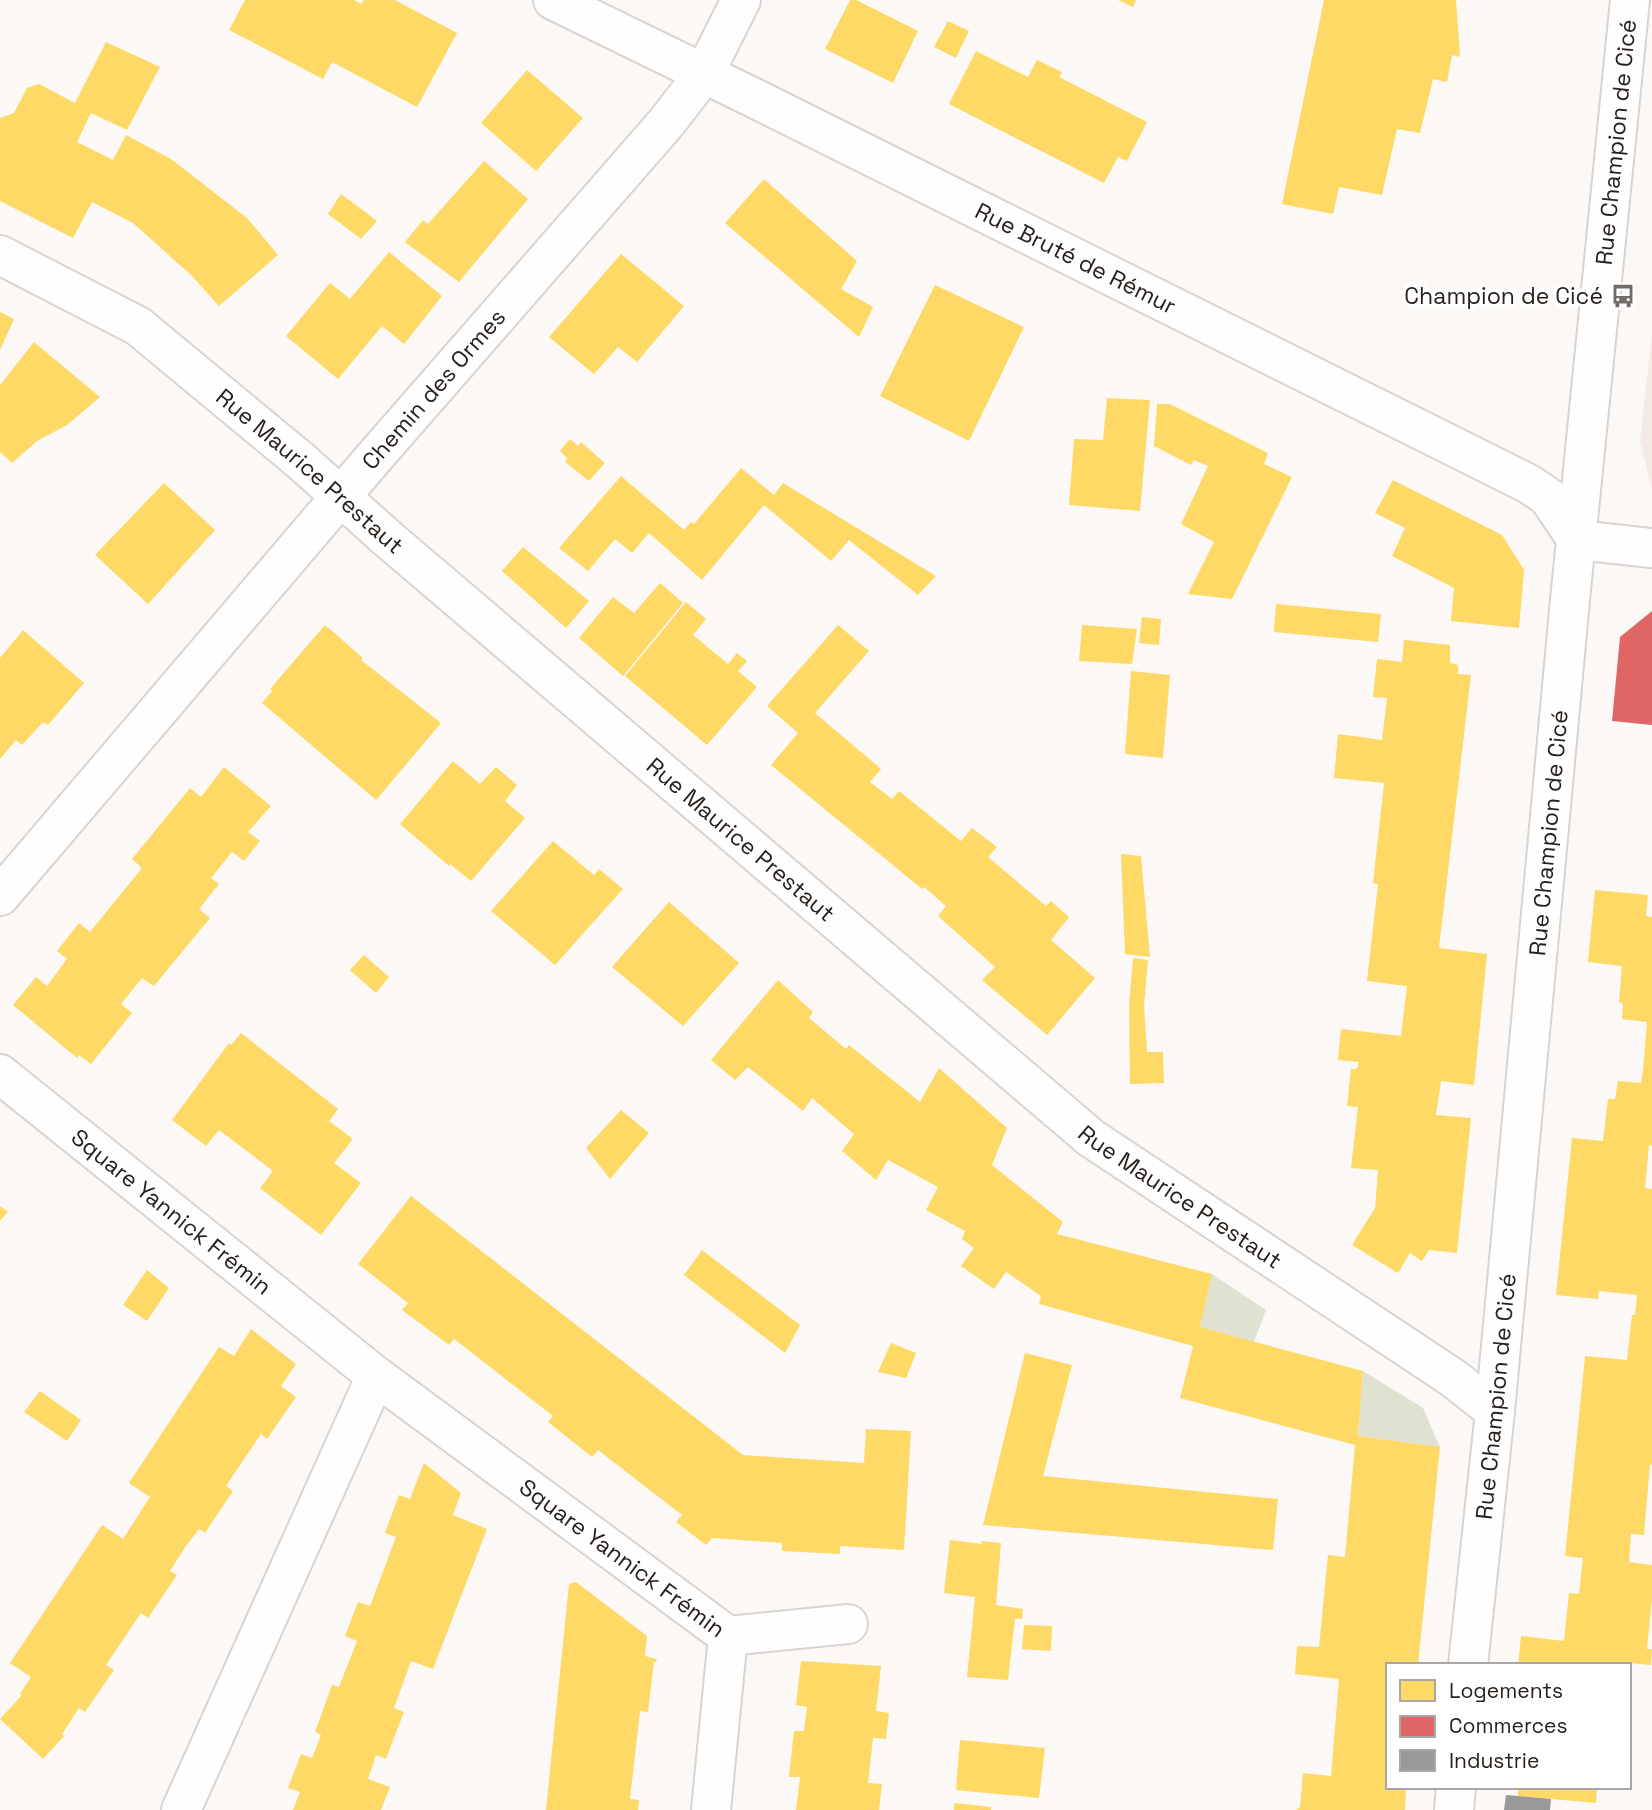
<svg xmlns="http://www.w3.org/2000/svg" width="1652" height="1810" font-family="'Space Grotesk',sans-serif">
  <rect width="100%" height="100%" fill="#fbf8f6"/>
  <polygon fill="#f3eae6" points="1652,334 1652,489 1640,441"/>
  <g fill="#dfe1d1">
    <polygon points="1212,1274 1266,1310 1254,1342 1200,1327"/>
    <polygon points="1363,1371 1423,1408 1440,1447 1358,1436"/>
  </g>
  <g fill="#ffd966">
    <polygon points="245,0 354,0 362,4 363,0 395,0 457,33 417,107 332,62 323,79 229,30"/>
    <polygon points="850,0 856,0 918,31 893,83 825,49"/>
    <polygon points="1118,0 1136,0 1133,7"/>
    <polygon points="1324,0 1456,0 1460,57 1452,55 1447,82 1433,79 1420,133 1397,129 1382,195 1339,187 1333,214 1282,204"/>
    <polygon points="948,21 969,31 956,58 934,47"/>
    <polygon points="106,42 160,67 127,130 91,113 77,142 113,160 126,135 171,159 247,218 278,255 219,306 191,275 133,223 92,202 73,238 0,201 0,118 14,113 27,88 39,84 75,103"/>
    <polygon points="976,51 1028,77 1037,60 1062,72 1059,77 1147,122 1127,161 1118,157 1104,183 949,104"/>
    <polygon points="527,70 583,118 536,171 481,123"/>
    <polygon points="484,161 528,199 459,282 405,242 423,220 428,224"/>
    <polygon points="764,179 857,261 841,289 873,307 859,337 725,223"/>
    <polygon points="341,194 377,221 361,239 328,214"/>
    <polygon points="389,252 442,296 404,344 382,326 338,379 286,336 330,283 350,299"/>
    <polygon points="621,254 684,306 637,362 618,347 594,374 549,337"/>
    <polygon points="935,285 1024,327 969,441 880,396"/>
    <polygon points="0,312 14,319 0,350"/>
    <polygon points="34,342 100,397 67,425 37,441 12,463 0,452 0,385"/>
    <polygon points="1107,398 1150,400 1140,511 1069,505 1074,439 1103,440"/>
    <polygon points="1157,404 1170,404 1268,453 1264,464 1292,477 1232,599 1188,594 1214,542 1181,524 1208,466 1194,460 1191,465 1154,446"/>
    <polygon points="570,439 578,446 581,442 605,463 589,481 565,462 567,458 560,451"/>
    <polygon points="741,468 774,495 783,483 936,576 918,595 849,540 831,561 764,505 702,580 649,533 632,553 615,539 588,571 559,548 621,476 684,530 691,522 694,524"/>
    <polygon points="1393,480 1502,535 1524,570 1519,628 1451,621 1454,588 1392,556 1405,528 1375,513"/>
    <polygon points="164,483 215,530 148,604 95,555"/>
    <polygon points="523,547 589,601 566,628 502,571"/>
    <polygon points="660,583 683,603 623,676 579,638 613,597 634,613"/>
    <polygon points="686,602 706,619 693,635 728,664 737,653 747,661 738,671 757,687 707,745 625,676"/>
    <polygon points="1276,604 1381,614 1378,642 1274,632"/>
    <polygon points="1142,617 1161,619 1159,645 1139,643"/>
    <polygon points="325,625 363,658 361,660 441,723 376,800 262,703 272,691 270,689"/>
    <polygon points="838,625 869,651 815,713 881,769 870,782 892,799 899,791 961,841 972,828 997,847 988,857 1046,906 1051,901 1069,917 1051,940 1095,978 1047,1035 982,980 995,967 938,916 946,906 924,887 922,889 771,765 798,733 767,706"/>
    <polygon points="1082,625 1137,629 1132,664 1079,661"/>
    <polygon points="23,630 84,683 48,725 43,722 22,745 16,740 0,759 0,658"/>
    <polygon points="1404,640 1450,645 1450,663 1458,665 1458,674 1471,675 1439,948 1487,954 1474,1085 1441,1081 1436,1115 1471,1118 1457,1253 1429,1250 1422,1261 1410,1253 1398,1273 1352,1245 1375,1208 1378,1170 1351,1168 1358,1107 1347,1106 1351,1069 1357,1069 1359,1062 1338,1060 1341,1029 1401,1036 1407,986 1367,981 1378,884 1373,883 1384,783 1334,778 1338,734 1382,740 1387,698 1373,697 1377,659 1402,662"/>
    <polygon points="1131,671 1170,675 1163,758 1125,754"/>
    <polygon points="453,761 480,784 496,767 517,785 505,801 525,818 471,881 450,864 449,866 400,824"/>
    <polygon points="224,767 271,806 248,832 260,841 244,861 232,852 211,878 219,884 199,909 210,918 154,986 142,978 121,1004 132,1013 91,1064 79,1055 77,1058 13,1005 36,977 47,986 67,959 57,951 79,923 90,932 142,868 132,859 190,788 201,797"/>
    <polygon points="553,841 594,875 599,869 623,889 555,965 491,911"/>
    <polygon points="1121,854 1141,856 1150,957 1125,954"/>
    <polygon points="1595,890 1648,895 1646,916 1652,917 1652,1146 1649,1145 1645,1188 1652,1189 1652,1465 1650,1464 1644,1535 1631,1534 1629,1562 1652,1565 1652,1598 1647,1649 1652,1649 1651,1665 1617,1662 1617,1665 1518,1665 1521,1636 1564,1641 1569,1593 1579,1594 1583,1558 1565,1556 1585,1356 1627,1360 1632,1315 1635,1315 1637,1295 1599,1291 1598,1299 1556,1295 1572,1138 1603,1141 1608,1099 1615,1099 1618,1081 1641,1083 1643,1070 1647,1022 1622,1019 1623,1004 1619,1002 1622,966 1588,962"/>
    <polygon points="669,902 739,963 683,1026 612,967"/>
    <polygon points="364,955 389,977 376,993 350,970"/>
    <polygon points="1133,958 1148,960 1144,1006 1147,1052 1163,1052 1164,1083 1130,1084 1129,1005"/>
    <polygon points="778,980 813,1012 809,1018 846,1049 849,1045 920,1102 939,1068 1007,1128 992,1165 1063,1222 1057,1234 1212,1274 1200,1327 1363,1371 1358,1436 1440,1447 1418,1665 1388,1665 1388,1787 1406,1787 1405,1810 1296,1810 1300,1807 1303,1773 1331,1776 1339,1679 1295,1674 1297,1646 1319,1647 1328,1555 1345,1557 1355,1445 1180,1398 1193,1346 1039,1304 1041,1296 1006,1272 994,1289 961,1266 974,1248 962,1239 965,1231 926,1210 938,1187 888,1160 876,1180 842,1151 854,1134 812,1098 803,1111 748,1067 735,1080 711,1060"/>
    <polygon points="241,1033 338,1109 329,1121 353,1139 334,1163 361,1183 321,1235 260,1188 273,1171 219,1130 206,1146 172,1120 229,1043 231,1045"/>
    <polygon points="621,1110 649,1133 610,1179 586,1148"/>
    <polygon points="411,1196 743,1455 864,1463 866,1429 911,1431 904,1550 840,1546 840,1554 782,1551 782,1543 712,1538 706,1545 676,1522 682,1515 598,1450 592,1457 548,1422 553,1416 454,1339 449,1345 402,1310 408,1303 358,1264"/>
    <polygon points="0,1206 8,1212 0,1221"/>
    <polygon points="702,1250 800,1325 785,1353 684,1275"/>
    <polygon points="147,1270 169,1288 147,1321 123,1305"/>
    <polygon points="251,1329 296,1364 281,1386 296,1397 267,1439 261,1434 226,1486 233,1491 205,1533 199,1529 186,1546 170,1571 177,1575 148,1618 141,1613 106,1665 114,1670 85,1712 79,1708 62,1734 64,1736 43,1759 0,1719 22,1695 20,1694 31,1677 10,1663 102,1525 123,1539 150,1497 129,1483 219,1347 234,1356"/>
    <polygon points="891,1343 916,1353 906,1378 878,1372"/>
    <polygon points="1025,1353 1072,1365 1043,1476 1278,1499 1273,1550 983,1525"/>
    <polygon points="40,1391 81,1420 67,1441 24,1412"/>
    <polygon points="424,1463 461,1493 453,1515 487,1529 433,1669 411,1661 394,1708 404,1712 386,1759 376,1755 368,1779 390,1787 381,1810 293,1810 300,1792 288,1788 301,1754 312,1758 321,1735 315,1732 332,1685 339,1687 357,1641 345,1636 358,1602 370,1606 396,1537 385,1533 399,1495 410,1499"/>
    <polygon points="950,1540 982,1544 981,1541 1001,1543 996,1605 1023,1609 1022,1619 1015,1618 1008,1680 967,1677 975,1597 944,1593"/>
    <polygon points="576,1582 647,1636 645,1656 656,1659 657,1662 654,1662 648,1712 640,1711 630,1799 639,1800 638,1810 546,1810 569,1584"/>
    <polygon points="1024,1625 1052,1626 1051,1651 1022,1649"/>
    <polygon points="801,1661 881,1666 876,1711 889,1713 886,1739 873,1738 868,1783 882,1784 879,1810 796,1810 800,1777 789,1777 794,1731 804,1731 807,1707 796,1705"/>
    <polygon points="960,1740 1045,1748 1039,1798 956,1790"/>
    <polygon points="1518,1787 1597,1787 1596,1803 1518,1796"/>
    <polygon points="954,1803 991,1807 991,1810 954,1810"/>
  </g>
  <polygon fill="#e06666" points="1652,611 1652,725 1612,721 1620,637"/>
  <polygon fill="#999" points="1506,1795 1551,1799 1550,1810 1504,1810"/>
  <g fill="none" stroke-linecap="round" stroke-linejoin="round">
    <g stroke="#dad4d0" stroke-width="42">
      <g id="street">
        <path id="s1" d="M 553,0 L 754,98 L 1529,484 L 1548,497 L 1577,540 L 1652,548"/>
        <path id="s2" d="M 0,255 L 138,326 L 301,461 L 387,538 L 1091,1138 L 1453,1378 L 1495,1411"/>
        <path id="s3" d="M 0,896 L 371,461 L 666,123 L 704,74 L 741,0"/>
        <path id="s4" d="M 0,1074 L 376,1376"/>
        <polyline points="728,1636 848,1624"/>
        <path id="s5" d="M 1468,1665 L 1495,1411 L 1570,600 L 1630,0"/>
        <path id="s6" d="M 181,1810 L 376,1376 L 728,1636 L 711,1810"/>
        <polyline points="1454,1810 1456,1787"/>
      </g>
    </g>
    <use href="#street" stroke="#fefefe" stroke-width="38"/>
  </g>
  <defs>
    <g id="bus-bare" transform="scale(1.89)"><path d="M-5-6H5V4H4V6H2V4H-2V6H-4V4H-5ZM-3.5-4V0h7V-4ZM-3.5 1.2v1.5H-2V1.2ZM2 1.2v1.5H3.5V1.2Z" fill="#726c68" stroke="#fff" stroke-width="2.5" paint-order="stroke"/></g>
  </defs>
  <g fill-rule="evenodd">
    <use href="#bus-bare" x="1623" y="296"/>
  </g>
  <g text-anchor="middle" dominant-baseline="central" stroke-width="7" stroke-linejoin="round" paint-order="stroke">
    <g font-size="23" fill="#28201c" stroke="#fff">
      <text stroke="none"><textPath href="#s5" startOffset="1530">Rue Champion de Cicé</textPath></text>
      <text stroke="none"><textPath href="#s1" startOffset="583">Rue Bruté de Rémur</textPath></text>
      <text stroke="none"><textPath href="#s3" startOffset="667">Chemin des Ormes</textPath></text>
      <text stroke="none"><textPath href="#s2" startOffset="380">Rue Maurice Prestaut</textPath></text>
      <text stroke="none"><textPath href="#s5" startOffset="836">Rue Champion de Cicé</textPath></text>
      <text stroke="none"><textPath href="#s2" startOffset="947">Rue Maurice Prestaut</textPath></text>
      <text stroke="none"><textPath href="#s2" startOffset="1514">Rue Maurice Prestaut</textPath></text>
      <text stroke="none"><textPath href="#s4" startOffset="220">Square Yannick Frémin</textPath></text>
      <text stroke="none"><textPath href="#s5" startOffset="270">Rue Champion de Cicé</textPath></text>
      <text stroke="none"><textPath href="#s6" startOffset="782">Square Yannick Frémin</textPath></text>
    </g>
    <g font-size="23" fill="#28201c" stroke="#fff" text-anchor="end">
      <text x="1603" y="296">Champion de Cicé</text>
    </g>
  </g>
  <rect x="1386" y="1663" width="245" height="126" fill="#ffffff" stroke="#a9a6a4" stroke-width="2"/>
  <rect x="1400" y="1680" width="35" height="21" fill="#ffd966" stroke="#a9a6a4" stroke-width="2"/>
  <text x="1449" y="1698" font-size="21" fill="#28201c">Logements</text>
  <rect x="1400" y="1716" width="35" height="21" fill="#e06666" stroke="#a9a6a4" stroke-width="2"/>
  <text x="1449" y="1733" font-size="21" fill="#28201c">Commerces</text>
  <rect x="1400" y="1750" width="35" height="21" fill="#999999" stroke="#a9a6a4" stroke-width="2"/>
  <text x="1449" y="1768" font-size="21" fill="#28201c">Industrie</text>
</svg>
